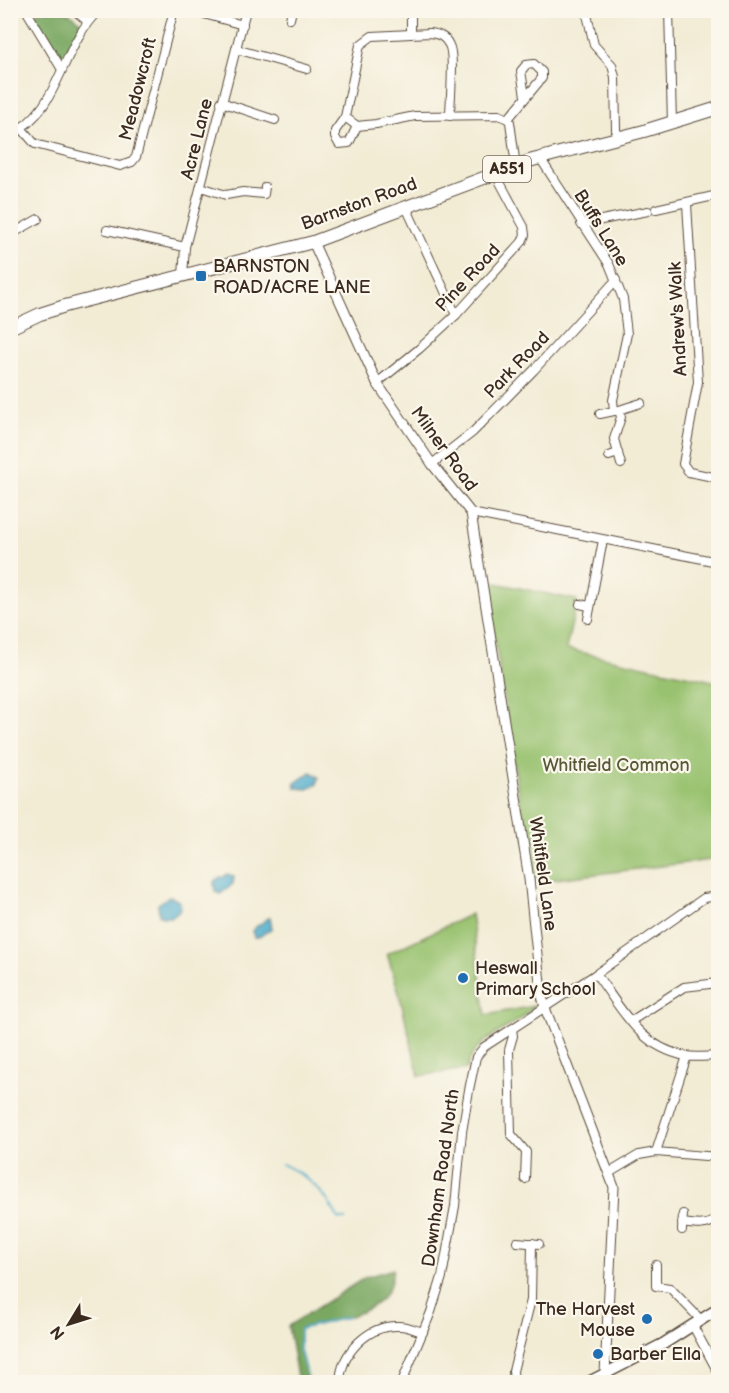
<svg xmlns="http://www.w3.org/2000/svg" width="729" height="1393" font-family="'Balsamiq Sans',sans-serif">
  <rect width="100%" height="100%" fill="#fbf7ec"/>
  <filter id="ink" filterUnits="userSpaceOnUse"><feTurbulence type="fractalNoise" baseFrequency=".0167" numOctaves="2"/><feDisplacementMap in="SourceGraphic" scale="12" xChannelSelector="R" yChannelSelector="G"/><feConvolveMatrix kernelMatrix="1 2 1 2 8 2 1 2 1" color-interpolation-filters="sRGB"/></filter>
  <filter id="wash" filterUnits="userSpaceOnUse"><feTurbulence type="fractalNoise" baseFrequency=".008" numOctaves="4" result="noise"/><feDisplacementMap in="SourceGraphic" scale="24" xChannelSelector="R" yChannelSelector="G"/><feGaussianBlur stdDeviation="1.35" result="paint"/><feColorMatrix in="noise" values="0 0 0 0 0 0 0 0 0 0 0 0 0 0 0 0 0 1.4 0 .05"/><feComposite in="paint" operator="in"/></filter>
  <g filter="url(#wash)">
    <rect width="100%" height="100%" fill="#f2ecd5"/>
    <g fill="#99c26f" stroke="#6a7646" stroke-width="1.5">
      <polygon points="486,581 577,600 566,649 718,682 718,859 532,882"/>
      <path d="M 471,914 L 486,1015 L 534,1006 C 515,1031 474,1034 467,1069 L 419,1076 L 398,989 L 387,954 Z"/>
    </g>
    <g fill="#7aa862" stroke="#5a6940" stroke-width="1.5">
      <path d="M 38,11 C 55,12 70,8 81,23 L 80,29 L 64,58 L 60,60 L 33,18 Z"/>
      <path d="M 393,1269 C 392,1276 391,1286 387,1292 C 370,1318 327,1321 300,1329 L 300,1351 L 309,1382 L 298,1382 L 288,1326 L 366,1277 Z"/>
    </g>
    <g fill="#4dabcb" stroke="#446a74" stroke-width="1.5">
      <polygon points="311,772 319,777 317,784 308,789 296,788 295,783"/>
      <polygon points="227,874 234,877 233,884 220,894 215,891 214,882 220,877 224,877"/>
      <polygon points="170,896 180,902 181,909 171,917 163,917 159,914 158,904"/>
      <polygon points="270,917 272,928 259,937 254,937 252,931 257,926"/>
    </g>
    <g fill="none" stroke-linecap="round" stroke-linejoin="round">
      <g stroke="#4dabcb" stroke-width="2">
        <path d="M 282,1164 C 311,1178 323,1191 339,1219 L 346,1219"/>
        <polyline points="307,1375 300,1351 300,1329 348,1317"/>
      </g>
    </g>
  </g>
  <g filter="url(#ink)">
    <g fill="none" stroke-linecap="round" stroke-linejoin="round">
      <g stroke="#564739" stroke-width="10">
        <g id="minor">
          <polyline points="26,10 61,68"/>
          <polyline points="74,10 87,21"/>
          <polyline points="190,10 243,25"/>
          <polyline points="411,10 411,33"/>
          <polyline points="586,10 594,45 612,65 615,77 616,130 619,137"/>
          <polyline points="669,10 672,123"/>
          <polyline points="10,11 11,10"/>
          <polyline points="290,19 292,10"/>
          <polyline points="236,49 307,69"/>
          <polyline points="221,102 275,120"/>
          <polyline points="345,117 357,126 376,124 415,116 499,115 508,119 510,122 516,166"/>
          <polyline points="508,119 542,78 542,72 534,64 526,65 521,71 525,96"/>
          <path d="M 357,126 L 349,143 L 339,144 L 335,137 L 335,131 L 345,117 L 360,45 L 372,36 L 430,33 C 438,34 445,36 449,45 C 455,55 450,102 450,116"/>
          <polyline points="22,129 35,144 120,166 132,162 136,157 174,10"/>
          <path d="M 10,134 C 61,111 59,48 99,10"/>
          <polyline points="540,158 609,264 623,299 627,334 613,400 614,411 600,414"/>
          <polyline points="201,187 226,195 243,192 264,194 265,187"/>
          <polyline points="687,204 698,382 683,464 689,472 718,478"/>
          <polyline points="406,207 456,315"/>
          <polyline points="656,209 718,195"/>
          <polyline points="581,224 648,211"/>
          <polyline points="107,230 185,247"/>
          <polyline points="10,235 38,219"/>
          <polyline points="183,276 185,247 246,10"/>
          <polyline points="377,383 419,349 456,315 522,242 525,235 524,227 495,173"/>
          <polyline points="619,410 641,403"/>
          <polyline points="614,411 619,410 621,417 614,439 621,464"/>
          <polyline points="609,456 618,453"/>
          <polyline points="432,464 473,432 534,370 616,280"/>
          <polyline points="471,513 718,562"/>
          <polyline points="580,604 589,606"/>
          <polyline points="588,619 603,540"/>
          <path d="M 596,974 C 622,1009 639,1047 686,1056 C 696,1058 708,1056 718,1056"/>
          <polyline points="631,1021 684,987 718,983"/>
          <polyline points="512,1029 513,1036 509,1050 511,1134 526,1152 525,1179"/>
          <polyline points="656,1152 687,1056"/>
          <polyline points="718,1154 715,1177 718,1190"/>
          <polyline points="609,1173 639,1155 656,1152 718,1157"/>
          <path d="M 682,1223 C 696,1225 707,1227 718,1218"/>
          <polyline points="682,1230 683,1214"/>
          <polyline points="517,1242 539,1244"/>
          <polyline points="656,1265 656,1286 670,1288 702,1321"/>
          <polyline points="693,1326 718,1372"/>
          <path d="M 340,1382 C 341,1353 368,1324 400,1326 C 407,1326 415,1330 423,1332"/>
          <polyline points="402,1382 431,1312 442,1277 455,1206 462,1132 469,1090 476,1057 484,1047 596,974 704,898 718,896"/>
          <polyline points="514,1382 513,1371 531,1300 532,1243"/>
        </g>
      </g>
      <g stroke="#564739" stroke-width="11">
        <polyline id="tertiary" points="313,242 377,383 432,464 471,513 529,879 541,992 545,1008 614,1187 605,1374"/>
      </g>
      <g stroke="#564739" stroke-width="13">
        <polyline id="secondary" points="589,1382 663,1344 718,1309"/>
      </g>
      <g stroke="#564739" stroke-width="14">
        <polyline id="primary" points="10,328 40,314 65,306 313,242 529,161 644,131 718,108"/>
      </g>
      <use href="#minor" stroke="#fff" stroke-width="8"/>
      <use href="#tertiary" stroke="#fff" stroke-width="9"/>
      <use href="#secondary" stroke="#fff" stroke-width="10"/>
      <use href="#primary" stroke="#fff" stroke-width="12"/>
    </g>
  </g>
  <g fill="#1f6fb2" stroke="#fbf7ec" stroke-width="2">
    <rect x="195" y="270" width="12" height="12" rx="3"/>
    <circle cx="463" cy="978" r="6"/>
    <circle cx="647" cy="1319" r="6"/>
    <circle cx="598" cy="1354" r="6"/>
  </g>
  <g text-anchor="middle" dominant-baseline="central" stroke-width="4.5" stroke-linejoin="round" paint-order="stroke">
    <rect fill="#fbf7ec" stroke="#75685c" stroke-width="1.5" x="483" y="156" width="48" height="26" rx="4.5"/>
    <g font-size="16" font-weight="bold" fill="#3b2a1e">
      <text x="507" y="169">A551</text>
    </g>
    <g font-size="18" fill="#3b2a1e" stroke="#fbf7ec">
      <text transform="translate(138 89) rotate(-76)">Meadowcroft</text>
      <text transform="translate(197 139) rotate(-76)">Acre Lane</text>
      <text transform="translate(359 204) rotate(-20)">Barnston Road</text>
      <text transform="translate(601 228) rotate(58)">Buffs Lane</text>
      <text transform="translate(468 278) rotate(-47)">Pine Road</text>
      <text transform="translate(678 319) rotate(-93)">Andrew's Walk</text>
      <text transform="translate(517 365) rotate(-46)">Park Road</text>
      <text transform="translate(444 449) rotate(54)">Milner Road</text>
      <text transform="translate(543 874) rotate(82)">Whitfield Lane</text>
      <text transform="translate(441 1178) rotate(-82)">Downham Road North</text>
    </g>
    <g font-size="18" fill="#3b2a1e" stroke="#fbf7ec" text-anchor="start">
      <text x="213" y="266">BARNSTON<tspan x="213" dy="21">ROAD/ACRE LANE</tspan></text>
      <text x="475" y="968">Heswall<tspan x="475" dy="21">Primary School</tspan></text>
      <text x="635" y="1309" text-anchor="end">The Harvest<tspan x="635" dy="21">Mouse</tspan></text>
      <text x="610" y="1354">Barber Ella</text>
    </g>
    <g font-size="18" fill="#575836" stroke="#fbf7ec">
      <text x="616" y="765">Whitfield Common</text>
    </g>
  </g>
  <rect width="729" height="1393" fill="none" stroke="#fbf7ec" stroke-width="36"/>
  <g transform="translate(69 1324) rotate(232)" stroke="#fbf7ec" stroke-width="4.5" paint-order="stroke">
  <path d="M0-4.5L10 22L0 15L-10 22Z" fill="#3b2a1e"/>
  <text y="-9" font-size="16" font-weight="bold" text-anchor="middle" fill="#3b2a1e">N</text>
  </g>
</svg>
